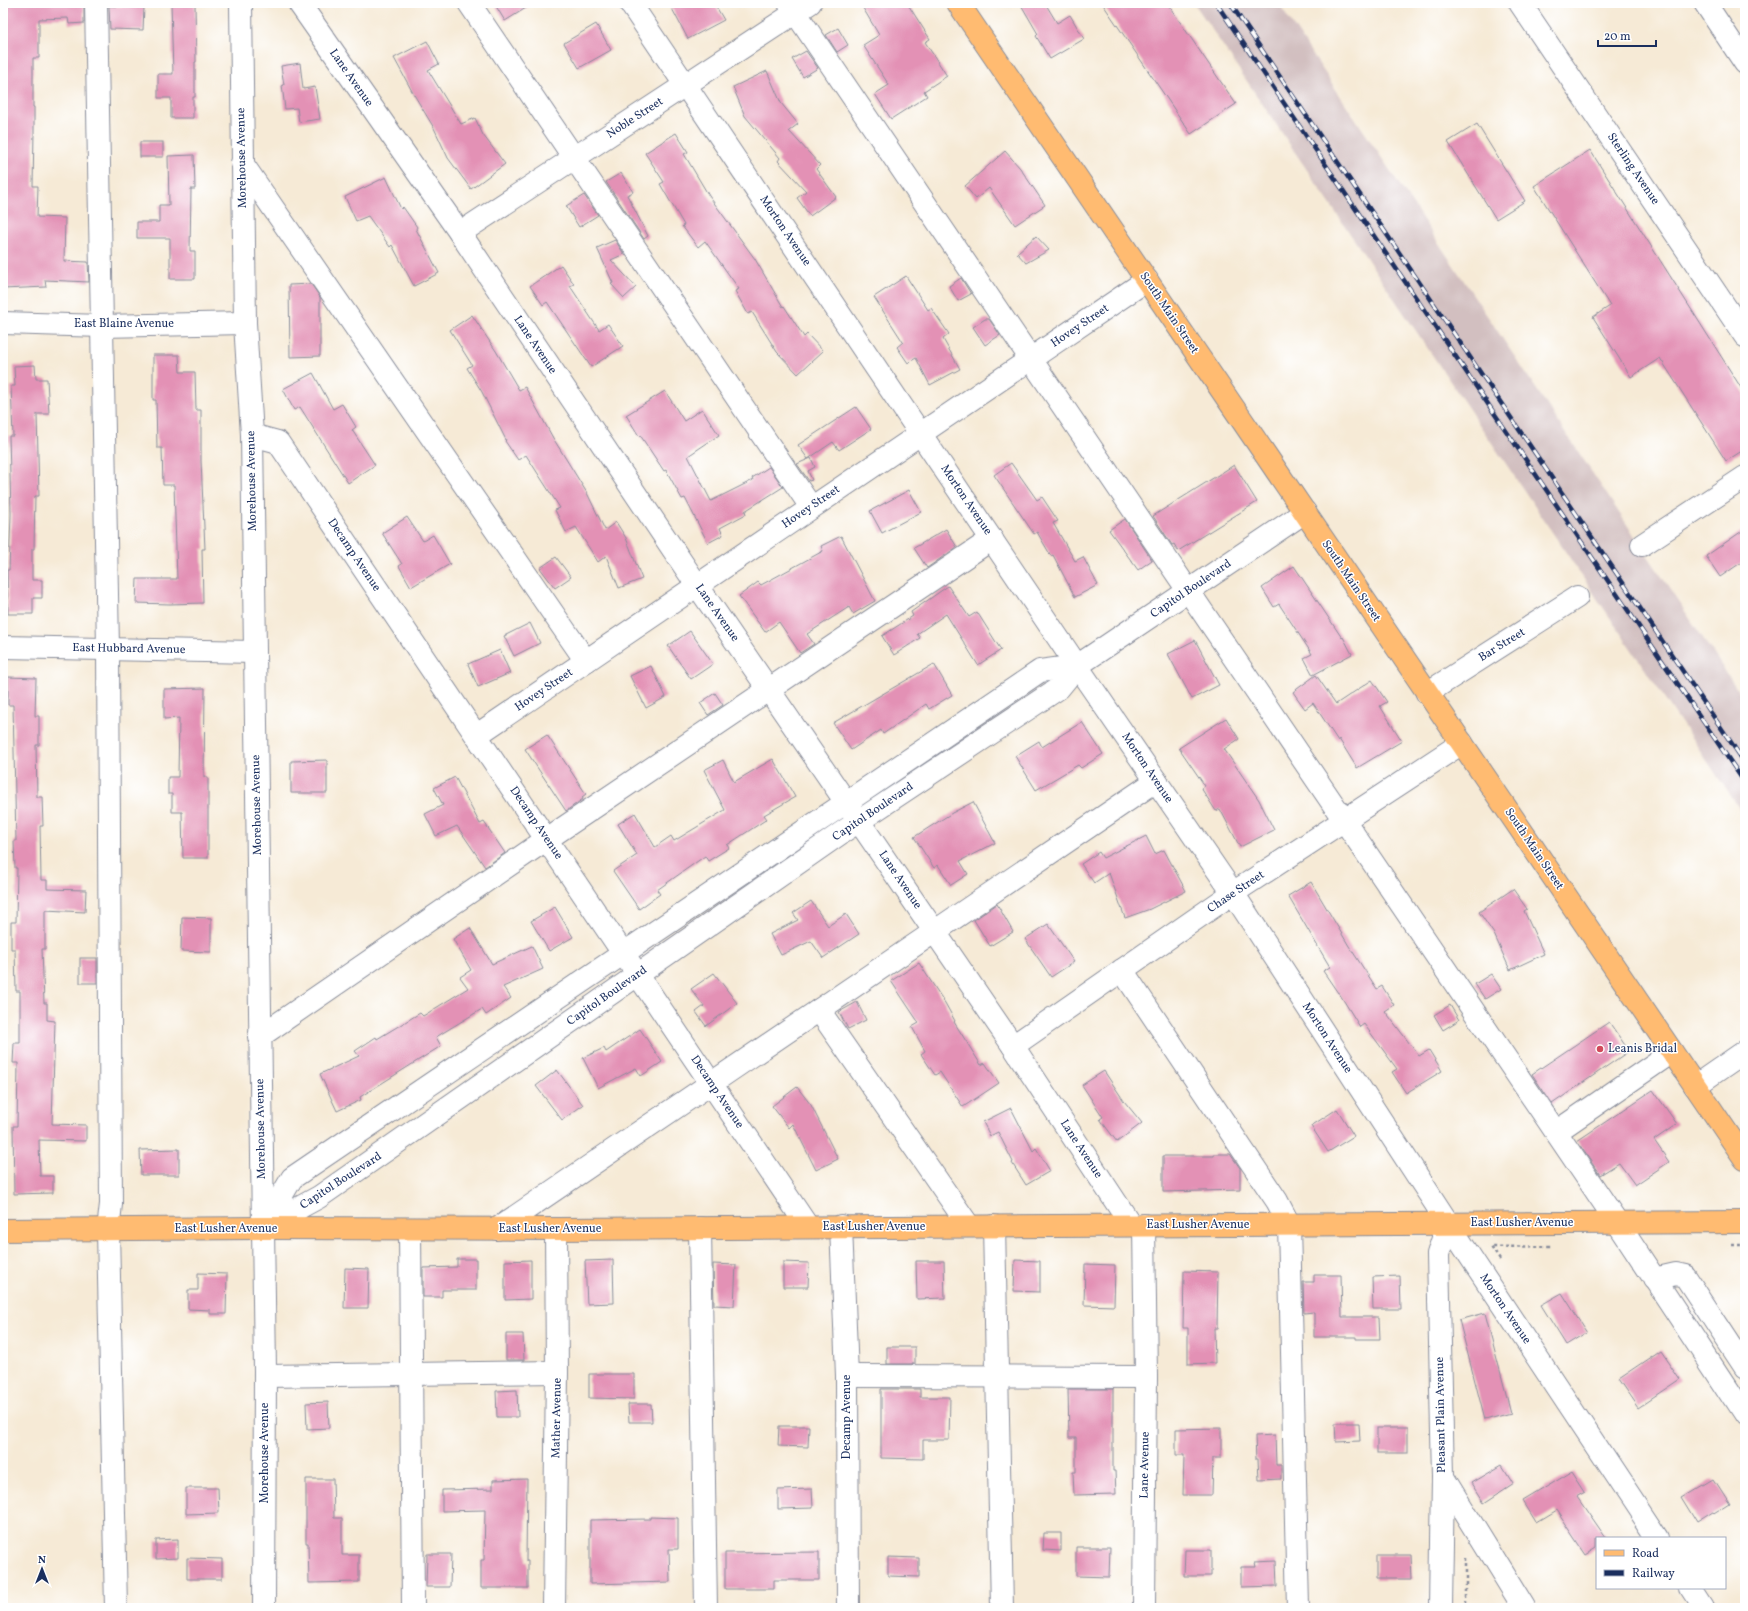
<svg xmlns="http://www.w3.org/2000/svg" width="1748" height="1611" font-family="Vollkorn,serif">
  <rect width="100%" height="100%" fill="#fff"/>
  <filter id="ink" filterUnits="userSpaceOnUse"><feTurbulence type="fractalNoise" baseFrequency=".025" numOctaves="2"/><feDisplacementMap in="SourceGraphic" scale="8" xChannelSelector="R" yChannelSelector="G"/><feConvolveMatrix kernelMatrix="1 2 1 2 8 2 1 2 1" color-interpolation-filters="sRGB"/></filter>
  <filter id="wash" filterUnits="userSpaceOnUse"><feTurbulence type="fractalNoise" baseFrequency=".012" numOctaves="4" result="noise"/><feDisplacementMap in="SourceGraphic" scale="16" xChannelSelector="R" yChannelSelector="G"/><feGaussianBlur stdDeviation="0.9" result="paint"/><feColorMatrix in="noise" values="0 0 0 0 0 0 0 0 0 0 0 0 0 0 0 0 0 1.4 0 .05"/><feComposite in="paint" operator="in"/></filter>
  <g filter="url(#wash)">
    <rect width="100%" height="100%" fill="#f6ead6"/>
    <polygon fill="#d2bfc0" points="1194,3 1278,3 1745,701 1745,817"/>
    <g id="blocks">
      <g fill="#e391b5">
        <polygon points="3,3 84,3 84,23 69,24 68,18 39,19 39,58 33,58 33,107 34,107 34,132 33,186 38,186 37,217 65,218 64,261 88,262 89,282 45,280 46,287 3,289 4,211 3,211 3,146 6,146 5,96 3,96"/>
        <polygon points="171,3 195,3 196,62 195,62 195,97 193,97 193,118 171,118 171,98 158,98 158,74 173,74"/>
        <polygon points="494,3 534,3 505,21"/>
        <polygon points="669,3 714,3 724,20 688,39"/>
        <polygon points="860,3 907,3 930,39 925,42 947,76 924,91 927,96 891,119 875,94 889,85 863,45 879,35"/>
        <polygon points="1020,3 1045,3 1057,23 1070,15 1084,39 1050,59 1036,36 1038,34"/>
        <polygon points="1102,3 1167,3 1236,104 1191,134"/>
        <polygon points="109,6 144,7 143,30 110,29"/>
        <polygon points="596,24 611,50 579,68 564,43"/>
        <polygon points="838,28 848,45 837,52 826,35"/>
        <polygon points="427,41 439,64 428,70 461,124 475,118 483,135 505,164 471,189 448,158 434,128 413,93 394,58"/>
        <polygon points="806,51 818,68 803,77 792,59"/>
        <polygon points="300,63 303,89 315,87 320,119 299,122 297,108 285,109 282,85 284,85 281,66"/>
        <polygon points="767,71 781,103 798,124 789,131 820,165 816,169 836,197 810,216 797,198 806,191 778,161 780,158 745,116 733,87"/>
        <polygon points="1477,124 1525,201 1496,219 1448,142"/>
        <polygon points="676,133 688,152 684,154 709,196 755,259 783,307 784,306 804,337 807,334 823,351 798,374 777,352 752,312 748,314 735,291 739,289 705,241 698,247 682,226 684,225 660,184 664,182 645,153"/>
        <rect x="140" y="142" width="23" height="15"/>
        <polygon points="1590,150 1745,394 1745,449 1726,461 1660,358 1631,377 1593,317 1610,306 1534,186"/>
        <polygon points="1005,151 1020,168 1045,205 1015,225 989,188 976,199 965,186"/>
        <polygon points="194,155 195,189 191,189 190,251 195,251 195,279 170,279 170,238 137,238 137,222 159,222 159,205 169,205 168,156"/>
        <polygon points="621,173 633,192 627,195 648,236 644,239 606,182"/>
        <polygon points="386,177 401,209 403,207 417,227 416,229 439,273 414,286 392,245 390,247 368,216 356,221 345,197"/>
        <polygon points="584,195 598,215 579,227 566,206"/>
        <polygon points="1036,236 1049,250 1026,263 1017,253"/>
        <polygon points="615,240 624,254 611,260 636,287 624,298 611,284 613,283 597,248"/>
        <polygon points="561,265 574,284 570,286 599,330 608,324 623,346 591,367 547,302 543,305 530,286"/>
        <polygon points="906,276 928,310 931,308 949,334 943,339 960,369 930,385 916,358 908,363 897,347 903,342 874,297"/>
        <polygon points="961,278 971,294 958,301 949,286"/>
        <polygon points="311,284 320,297 320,356 290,357 289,285"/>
        <polygon points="472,315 496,351 519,390 525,387 553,438 587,493 605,530 616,522 626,538 642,579 619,588 606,556 598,562 576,527 566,532 555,510 560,508 526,455 518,460 505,441 506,440 482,392 467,368 472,365 450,330"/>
        <polygon points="985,319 989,319 1000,335 985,345 973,327"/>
        <polygon points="153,355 179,355 180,372 195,372 196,410 201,410 201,461 205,549 202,549 203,603 170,604 136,603 137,579 177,579 174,485 163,485 162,448 157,448 156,400 153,400"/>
        <polygon points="35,365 36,379 47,379 49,414 37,414 39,496 35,496 34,549 32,549 32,580 42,580 42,598 33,598 33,614 8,614 7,570 9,570 11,514 9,436 13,436 11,386 15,386 14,366"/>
        <polygon points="313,373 333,409 342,404 356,427 352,430 375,465 348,483 300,407 294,410 283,389"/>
        <polygon points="665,391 684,421 702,409 719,435 688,456 711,501 753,480 752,478 769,467 783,487 745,511 746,514 720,528 723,535 708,543 685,498 682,499 666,470 664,471 640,435 639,436 626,415"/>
        <polygon points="856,407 871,429 839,450 833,442 808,459 798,445"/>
        <polygon points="811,458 815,467 808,471 812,480 809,481 797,464"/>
        <polygon points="1011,463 1037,500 1042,497 1058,521 1053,523 1075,561 1083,557 1098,585 1075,597 1053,555 1051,556 1037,532 1034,534 994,475"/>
        <polygon points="1234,465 1257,502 1178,551 1174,544 1172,545 1153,516"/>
        <polygon points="909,490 921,512 882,533 870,511"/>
        <polygon points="407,517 423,541 433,535 450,564 411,587 399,566 402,564 382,533"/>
        <polygon points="1125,519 1152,560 1138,570 1109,530"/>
        <polygon points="946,529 957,547 927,568 914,548"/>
        <polygon points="1745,529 1745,560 1720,577 1706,556"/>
        <polygon points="841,536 875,601 853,614 849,607 807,634 814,644 800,653 779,622 765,632 739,596 758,582 761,585 823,551 821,546"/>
        <polygon points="556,557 571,577 555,588 540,568"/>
        <polygon points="1294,566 1342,638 1343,637 1352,654 1313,675 1304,658 1312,654 1279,604 1274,607 1262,588"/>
        <polygon points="948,586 969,617 977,612 1001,650 978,665 946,614 917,634 920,638 894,655 882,636 913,616 911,612"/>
        <polygon points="530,623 540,643 514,656 504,636"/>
        <polygon points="690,631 713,664 691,679 668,646"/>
        <polygon points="1195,640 1219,685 1192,699 1168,654"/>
        <polygon points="500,650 510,673 478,687 468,664"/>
        <polygon points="934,664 952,695 929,709 926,704 883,734 881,730 851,750 833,723"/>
        <polygon points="651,666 666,697 646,708 630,676"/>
        <polygon points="1316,675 1336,704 1372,680 1387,702 1380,706 1402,741 1357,768 1339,739 1338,741 1313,703 1305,709 1293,692"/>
        <polygon points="8,677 36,678 35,716 39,716 39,745 36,745 37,797 42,797 43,826 40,826 41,880 47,880 47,889 86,890 85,912 45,910 45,949 42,949 44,1003 47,1003 47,1020 55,1021 52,1124 86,1125 86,1141 39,1140 40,1176 53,1176 53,1193 14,1194 13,1126 17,1126 18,1063 13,1063 14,1043 20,1043 20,991 16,991 15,949 11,949 11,922 16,922 17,868 15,868 14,841 16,841 13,705 8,705"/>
        <polygon points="205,688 204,777 208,777 208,858 183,858 182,812 172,812 172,794 168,794 168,777 178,777 179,718 164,719 164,689"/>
        <polygon points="715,693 723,705 708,715 700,703"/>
        <polygon points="1226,718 1239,739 1224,749 1259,800 1274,830 1240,847 1220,809 1216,811 1201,788 1205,786 1179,748"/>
        <polygon points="1082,722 1103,754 1081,768 1078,765 1036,790 1015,756 1039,741 1042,747"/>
        <polygon points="547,735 586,794 582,797 583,799 566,811 525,749"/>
        <polygon points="773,759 795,797 764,815 767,819 727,845 729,848 708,861 705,856 657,890 660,894 639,909 613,871 637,855 618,824 635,813 655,847 671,836 674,841 725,810 704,770 723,760 734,782"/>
        <polygon points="327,760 327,793 291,793 291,761"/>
        <polygon points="455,777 480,824 484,822 505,853 485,867 457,826 436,836 425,814 443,805 434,788"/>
        <polygon points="973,802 995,843 960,861 968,874 951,885 938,865 934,868 914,837 952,813"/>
        <polygon points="1146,836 1155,854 1164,850 1186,891 1150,909 1125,918 1109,873 1094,883 1081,864 1099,852 1103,858"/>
        <polygon points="1311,882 1349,946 1377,989 1382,986 1394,1005 1385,1011 1419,1056 1429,1050 1442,1071 1406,1093 1392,1072 1397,1069 1364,1024 1360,1027 1339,993 1338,993 1323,971 1330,967 1288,896"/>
        <polygon points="1513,889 1527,909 1524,911 1544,954 1510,970 1494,934 1479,912"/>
        <polygon points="811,901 828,926 846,914 859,934 823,958 811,941 781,955 770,934 798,920 793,913"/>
        <polygon points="997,904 1013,932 990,946 974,920"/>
        <polygon points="555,907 573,937 549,951 531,921"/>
        <polygon points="182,917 211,918 211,952 181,951"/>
        <polygon points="1048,924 1074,962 1051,977 1025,939"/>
        <polygon points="470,928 492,964 532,946 543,969 503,987 511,998 486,1015 482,1009 436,1037 441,1046 360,1097 361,1100 337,1111 320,1074 359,1056 355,1051 376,1037 377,1039 420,1013 423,1016 468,988 460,977 471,970 453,939"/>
        <rect x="80" y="958" width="17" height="25"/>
        <polygon points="919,963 945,1003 955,1021 954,1022 981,1065 985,1063 999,1083 963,1107 940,1072 935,1075 921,1054 925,1051 912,1027 919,1023 891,981"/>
        <polygon points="714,973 737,1003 706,1026 696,1012 704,1006 691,989"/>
        <polygon points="1491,974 1501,989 1485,999 1475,984"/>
        <polygon points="857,1002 866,1020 848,1029 839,1012"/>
        <polygon points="1450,1005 1459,1020 1443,1030 1434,1015"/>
        <polygon points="1609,1022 1629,1051 1552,1104 1532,1074"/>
        <polygon points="640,1029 662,1062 641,1076 636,1068 598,1088 583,1058 604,1048 606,1052"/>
        <polygon points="557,1070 583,1105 562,1120 536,1086"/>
        <polygon points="1104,1071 1124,1101 1142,1123 1117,1142 1100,1119 1103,1117 1082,1085"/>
        <polygon points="797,1087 811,1105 838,1159 816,1170 793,1124 789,1128 772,1106"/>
        <polygon points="1653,1090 1677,1124 1654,1140 1669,1162 1635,1185 1619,1163 1600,1175 1577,1141"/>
        <polygon points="1011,1108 1033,1151 1036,1148 1050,1171 1026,1185 1012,1163 1013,1162 998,1132 990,1136 983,1122"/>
        <polygon points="1337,1109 1354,1136 1328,1152 1311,1126"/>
        <polygon points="179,1149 179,1175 141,1175 140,1150"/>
        <polygon points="1214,1154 1230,1154 1240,1168 1240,1190 1163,1192 1163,1156 1214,1156"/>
        <polygon points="457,1259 476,1259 476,1290 442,1290 442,1297 423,1297 423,1268 457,1267"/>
        <polygon points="531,1260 531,1299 505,1300 505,1261"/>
        <polygon points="613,1260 614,1303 587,1304 585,1261"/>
        <polygon points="1015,1260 1040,1261 1040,1292 1014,1291"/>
        <polygon points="916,1261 944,1261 945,1298 917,1299"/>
        <polygon points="783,1262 809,1263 808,1287 783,1287"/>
        <polygon points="713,1264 736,1265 734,1306 714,1305"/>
        <polygon points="1085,1264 1115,1265 1114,1306 1084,1305"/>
        <polygon points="345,1268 369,1269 368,1308 344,1308"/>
        <polygon points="1184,1271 1218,1272 1217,1328 1214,1328 1215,1363 1188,1364 1188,1328 1183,1328"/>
        <polygon points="198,1273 227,1274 226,1314 210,1314 210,1310 188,1309 188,1290 198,1290"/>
        <polygon points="1314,1275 1341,1275 1342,1317 1379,1317 1380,1339 1356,1339 1356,1337 1314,1337 1314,1312 1304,1313 1303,1282 1314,1282"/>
        <polygon points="1400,1276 1401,1309 1373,1309 1372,1277"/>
        <polygon points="1562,1293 1587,1332 1566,1345 1541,1305"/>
        <polygon points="1485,1313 1511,1413 1485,1420 1459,1320"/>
        <polygon points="506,1334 523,1334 524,1360 506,1360"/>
        <rect x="887" y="1347" width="28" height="17"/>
        <polygon points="1661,1350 1681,1379 1638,1408 1618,1379"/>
        <polygon points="589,1374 634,1374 634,1399 589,1398"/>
        <polygon points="881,1389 920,1389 920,1397 950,1397 949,1440 923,1440 923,1459 881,1458"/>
        <polygon points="1068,1389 1113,1389 1113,1471 1115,1471 1116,1494 1074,1495 1073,1472 1076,1472 1076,1438 1069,1438"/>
        <polygon points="517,1390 518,1417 497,1417 496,1391"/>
        <polygon points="328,1402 329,1428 307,1429 306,1403"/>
        <polygon points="628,1404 651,1404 652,1422 629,1422"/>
        <polygon points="1335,1423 1359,1423 1360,1441 1336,1442"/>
        <polygon points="779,1426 809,1426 808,1447 778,1446"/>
        <polygon points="1221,1428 1221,1458 1213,1458 1212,1495 1183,1495 1184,1455 1176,1455 1176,1429"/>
        <rect x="1377" y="1428" width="31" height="25"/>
        <polygon points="1275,1435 1276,1465 1281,1465 1281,1479 1259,1480 1258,1459 1256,1459 1255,1436"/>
        <polygon points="1502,1465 1513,1483 1484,1502 1472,1483"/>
        <polygon points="1573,1471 1586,1491 1577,1496 1606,1538 1597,1538 1597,1548 1586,1555 1556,1510 1536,1522 1523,1501"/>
        <polygon points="306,1479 333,1479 334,1518 342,1518 342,1555 359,1555 359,1582 309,1583 308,1543 306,1543"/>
        <polygon points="527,1479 526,1561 528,1561 528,1588 481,1588 481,1560 484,1560 485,1510 442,1511 442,1490 493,1489 493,1480"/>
        <polygon points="1713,1479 1729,1504 1699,1523 1683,1497"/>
        <polygon points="186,1488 218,1488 219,1513 186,1514"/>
        <polygon points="812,1489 813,1508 778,1509 778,1490"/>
        <polygon points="650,1517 678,1518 678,1549 669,1549 670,1582 590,1584 590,1520 650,1519"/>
        <polygon points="1044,1533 1061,1533 1061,1551 1043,1550"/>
        <polygon points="178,1539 178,1558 156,1559 156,1540"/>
        <polygon points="1076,1547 1110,1547 1109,1577 1076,1576"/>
        <polygon points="1185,1550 1211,1550 1211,1576 1184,1576"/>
        <polygon points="819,1552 819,1580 774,1580 774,1589 725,1589 725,1553"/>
        <polygon points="427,1554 451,1554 450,1587 426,1587"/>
        <polygon points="1376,1555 1411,1555 1412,1579 1376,1579"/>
        <polygon points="888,1557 919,1558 919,1577 888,1576"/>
        <polygon points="187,1558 222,1559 222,1579 187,1579"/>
        <polygon points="1276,1561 1277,1586 1241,1587 1241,1567 1256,1567 1255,1562"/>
      </g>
    </g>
  </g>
  <g filter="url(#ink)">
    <use href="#blocks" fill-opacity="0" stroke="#888c9a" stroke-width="1"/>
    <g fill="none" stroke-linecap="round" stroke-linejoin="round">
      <g stroke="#888c9a" stroke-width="24">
        <g id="minor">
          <polyline points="96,3 108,648 111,1204 108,1230 116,1608"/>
          <polyline points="241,3 245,323 252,435 265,1371 264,1608"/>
          <polyline points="299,3 460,233 697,585 1013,1046 1131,1225"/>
          <polyline points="469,3 811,507"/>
          <polyline points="630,3 1077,666 1233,893 1448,1223 1657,1538"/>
          <polyline points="789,3 1617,1222 1745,1416"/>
          <polyline points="1520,3 1745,336"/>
          <polyline points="1705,3 1745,63"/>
          <polyline points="242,163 586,661"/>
          <polyline points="460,233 810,3"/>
          <polyline points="3,323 102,326 245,323"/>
          <polyline points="252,435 278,442 808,1227"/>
          <polyline points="1642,545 1745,477"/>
          <polyline points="3,647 255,652"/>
          <polyline points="1427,693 1577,597"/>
          <polyline points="477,735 1147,280"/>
          <polyline points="1122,970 1277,1201 1289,1224 1298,1608"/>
          <polyline points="819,1010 969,1226"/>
          <polyline points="259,1037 547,839 992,539"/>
          <polyline points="1013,1046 1233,893 1462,743"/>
          <polyline points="1695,1086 1744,1052 1745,1054"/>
          <polyline points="1556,1132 1672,1052"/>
          <polyline points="1144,1225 1146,1377 1144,1608"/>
          <polyline points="841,1226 847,1376 848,1608"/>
          <polyline points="994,1226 1002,1608"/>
          <polyline points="263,1227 292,1178 1040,671 1077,666"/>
          <polyline points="262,1228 319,1197 841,833 1059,688 1077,666 1305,512"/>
          <polyline points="700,1228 706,1608"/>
          <polyline points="410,1229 413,1608"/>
          <polyline points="497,1229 1156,781"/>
          <polyline points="1654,1279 1676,1274 1685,1276 1745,1367"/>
          <polyline points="265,1376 557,1372"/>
          <polyline points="847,1376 1146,1377"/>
          <polyline points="1443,1477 1524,1608"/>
          <polyline points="1691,1588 1704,1608"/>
          <polyline points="554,1608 557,1372 556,1229"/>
          <polyline points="1441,1608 1443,1477 1438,1254 1448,1223"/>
        </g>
      </g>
      <g stroke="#888c9a" stroke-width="24">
        <g id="major">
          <polyline points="958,3 1745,1159"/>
          <polyline points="3,1230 262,1228 556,1229 1745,1222"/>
        </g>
      </g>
      <g stroke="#888c9a" stroke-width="2.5" stroke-dasharray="3 3" stroke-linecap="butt">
        <polyline points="1732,1245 1745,1245"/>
        <polyline points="1500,1260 1491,1247 1553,1246"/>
        <polyline points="1466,1608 1466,1555"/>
      </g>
      <use href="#minor" stroke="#fff" stroke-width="22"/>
      <use href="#major" stroke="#ffbb71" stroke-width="22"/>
      <g stroke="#1b2f5e" stroke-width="4.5">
        <g id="rail">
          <polyline points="1216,3 1745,783"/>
          <polyline points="1230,3 1745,763"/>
        </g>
      </g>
      <use href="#rail" stroke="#fff" stroke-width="3" stroke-dasharray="9" stroke-linecap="butt"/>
    </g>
  </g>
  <circle fill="#d1495b" stroke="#fff" stroke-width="1.5" cx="1600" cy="1049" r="4"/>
  <g text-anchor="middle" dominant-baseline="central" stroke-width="3" stroke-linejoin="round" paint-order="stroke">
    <g font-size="12" fill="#1b2f5e" stroke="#fff">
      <text transform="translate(351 78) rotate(55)">Lane Avenue</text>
      <text transform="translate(635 118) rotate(-33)">Noble Street</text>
      <text transform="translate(242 158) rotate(-91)">Morehouse Avenue</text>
      <text transform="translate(1633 169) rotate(56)">Sterling Avenue</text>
      <text transform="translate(785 231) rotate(56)">Morton Avenue</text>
      <text transform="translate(1169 313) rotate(56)">South Main Street</text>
      <text x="124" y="324">East Blaine Avenue</text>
      <text transform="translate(1080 326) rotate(-34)">Hovey Street</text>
      <text transform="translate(535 345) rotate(56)">Lane Avenue</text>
      <text transform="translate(252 481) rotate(-91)">Morehouse Avenue</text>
      <text transform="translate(966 500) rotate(56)">Morton Avenue</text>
      <text transform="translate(811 507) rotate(-34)">Hovey Street</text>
      <text transform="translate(354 555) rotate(56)">Decamp Avenue</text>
      <text transform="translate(1351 581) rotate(56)">South Main Street</text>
      <text transform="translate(1191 589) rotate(-34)">Capitol Boulevard</text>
      <text transform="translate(717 613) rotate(55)">Lane Avenue</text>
      <text transform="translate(1502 645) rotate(-32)">Bar Street</text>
      <text transform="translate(129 649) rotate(1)">East Hubbard Avenue</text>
      <text transform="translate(544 690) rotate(-34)">Hovey Street</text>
      <text transform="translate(1147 768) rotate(56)">Morton Avenue</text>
      <text transform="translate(257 805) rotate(-91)">Morehouse Avenue</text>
      <text transform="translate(873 812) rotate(-34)">Capitol Boulevard</text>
      <text transform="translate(536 823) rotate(56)">Decamp Avenue</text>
      <text transform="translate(1534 849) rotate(56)">South Main Street</text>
      <text transform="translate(900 880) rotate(56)">Lane Avenue</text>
      <text transform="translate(1236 892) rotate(-34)">Chase Street</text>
      <text transform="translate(607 996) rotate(-35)">Capitol Boulevard</text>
      <text transform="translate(1327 1038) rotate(57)">Morton Avenue</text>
      <text transform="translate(717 1092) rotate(56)">Decamp Avenue</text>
      <text transform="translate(261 1129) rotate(-91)">Morehouse Avenue</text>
      <text transform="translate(1081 1149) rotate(57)">Lane Avenue</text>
      <text transform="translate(341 1181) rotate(-33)">Capitol Boulevard</text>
      <text x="1522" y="1223">East Lusher Avenue</text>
      <text x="1198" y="1225">East Lusher Avenue</text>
      <text x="874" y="1227">East Lusher Avenue</text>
      <text x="226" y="1229">East Lusher Avenue</text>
      <text x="550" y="1229">East Lusher Avenue</text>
      <text transform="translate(1505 1309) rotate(56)">Morton Avenue</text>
      <text transform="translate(1441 1415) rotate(-91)">Pleasant Plain Avenue</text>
      <text transform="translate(847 1417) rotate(-90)">Decamp Avenue</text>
      <text transform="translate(557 1418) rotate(-89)">Mather Avenue</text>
      <text transform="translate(265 1453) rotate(-90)">Morehouse Avenue</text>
      <text transform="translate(1145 1465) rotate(-89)">Lane Avenue</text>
    </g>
    <g font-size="12" fill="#1b2f5e" stroke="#fff" text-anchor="start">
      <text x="1608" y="1049">Leanis Bridal</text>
    </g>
  </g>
  <rect width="1748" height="1611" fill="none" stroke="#fff" stroke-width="16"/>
  <rect x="1596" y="1537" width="130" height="52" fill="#ffffff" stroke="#a4acbf"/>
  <rect x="1604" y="1550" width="20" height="6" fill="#ffbb71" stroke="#a4acbf"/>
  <text x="1632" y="1557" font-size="12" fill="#1b2f5e">Road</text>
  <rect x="1604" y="1570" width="20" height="6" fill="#1b2f5e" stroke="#a4acbf"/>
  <text x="1632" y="1577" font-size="12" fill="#1b2f5e">Railway</text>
  <g transform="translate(42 1569)" stroke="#ffffff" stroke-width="3" paint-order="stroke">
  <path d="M0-3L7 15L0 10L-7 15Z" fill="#1b2f5e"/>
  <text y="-6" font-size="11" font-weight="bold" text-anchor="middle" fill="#1b2f5e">N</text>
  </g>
  <path d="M1598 40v6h58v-6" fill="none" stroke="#1b2f5e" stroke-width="2"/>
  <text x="1604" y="40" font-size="12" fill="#1b2f5e" stroke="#ffffff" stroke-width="3" paint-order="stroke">20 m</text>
</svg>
